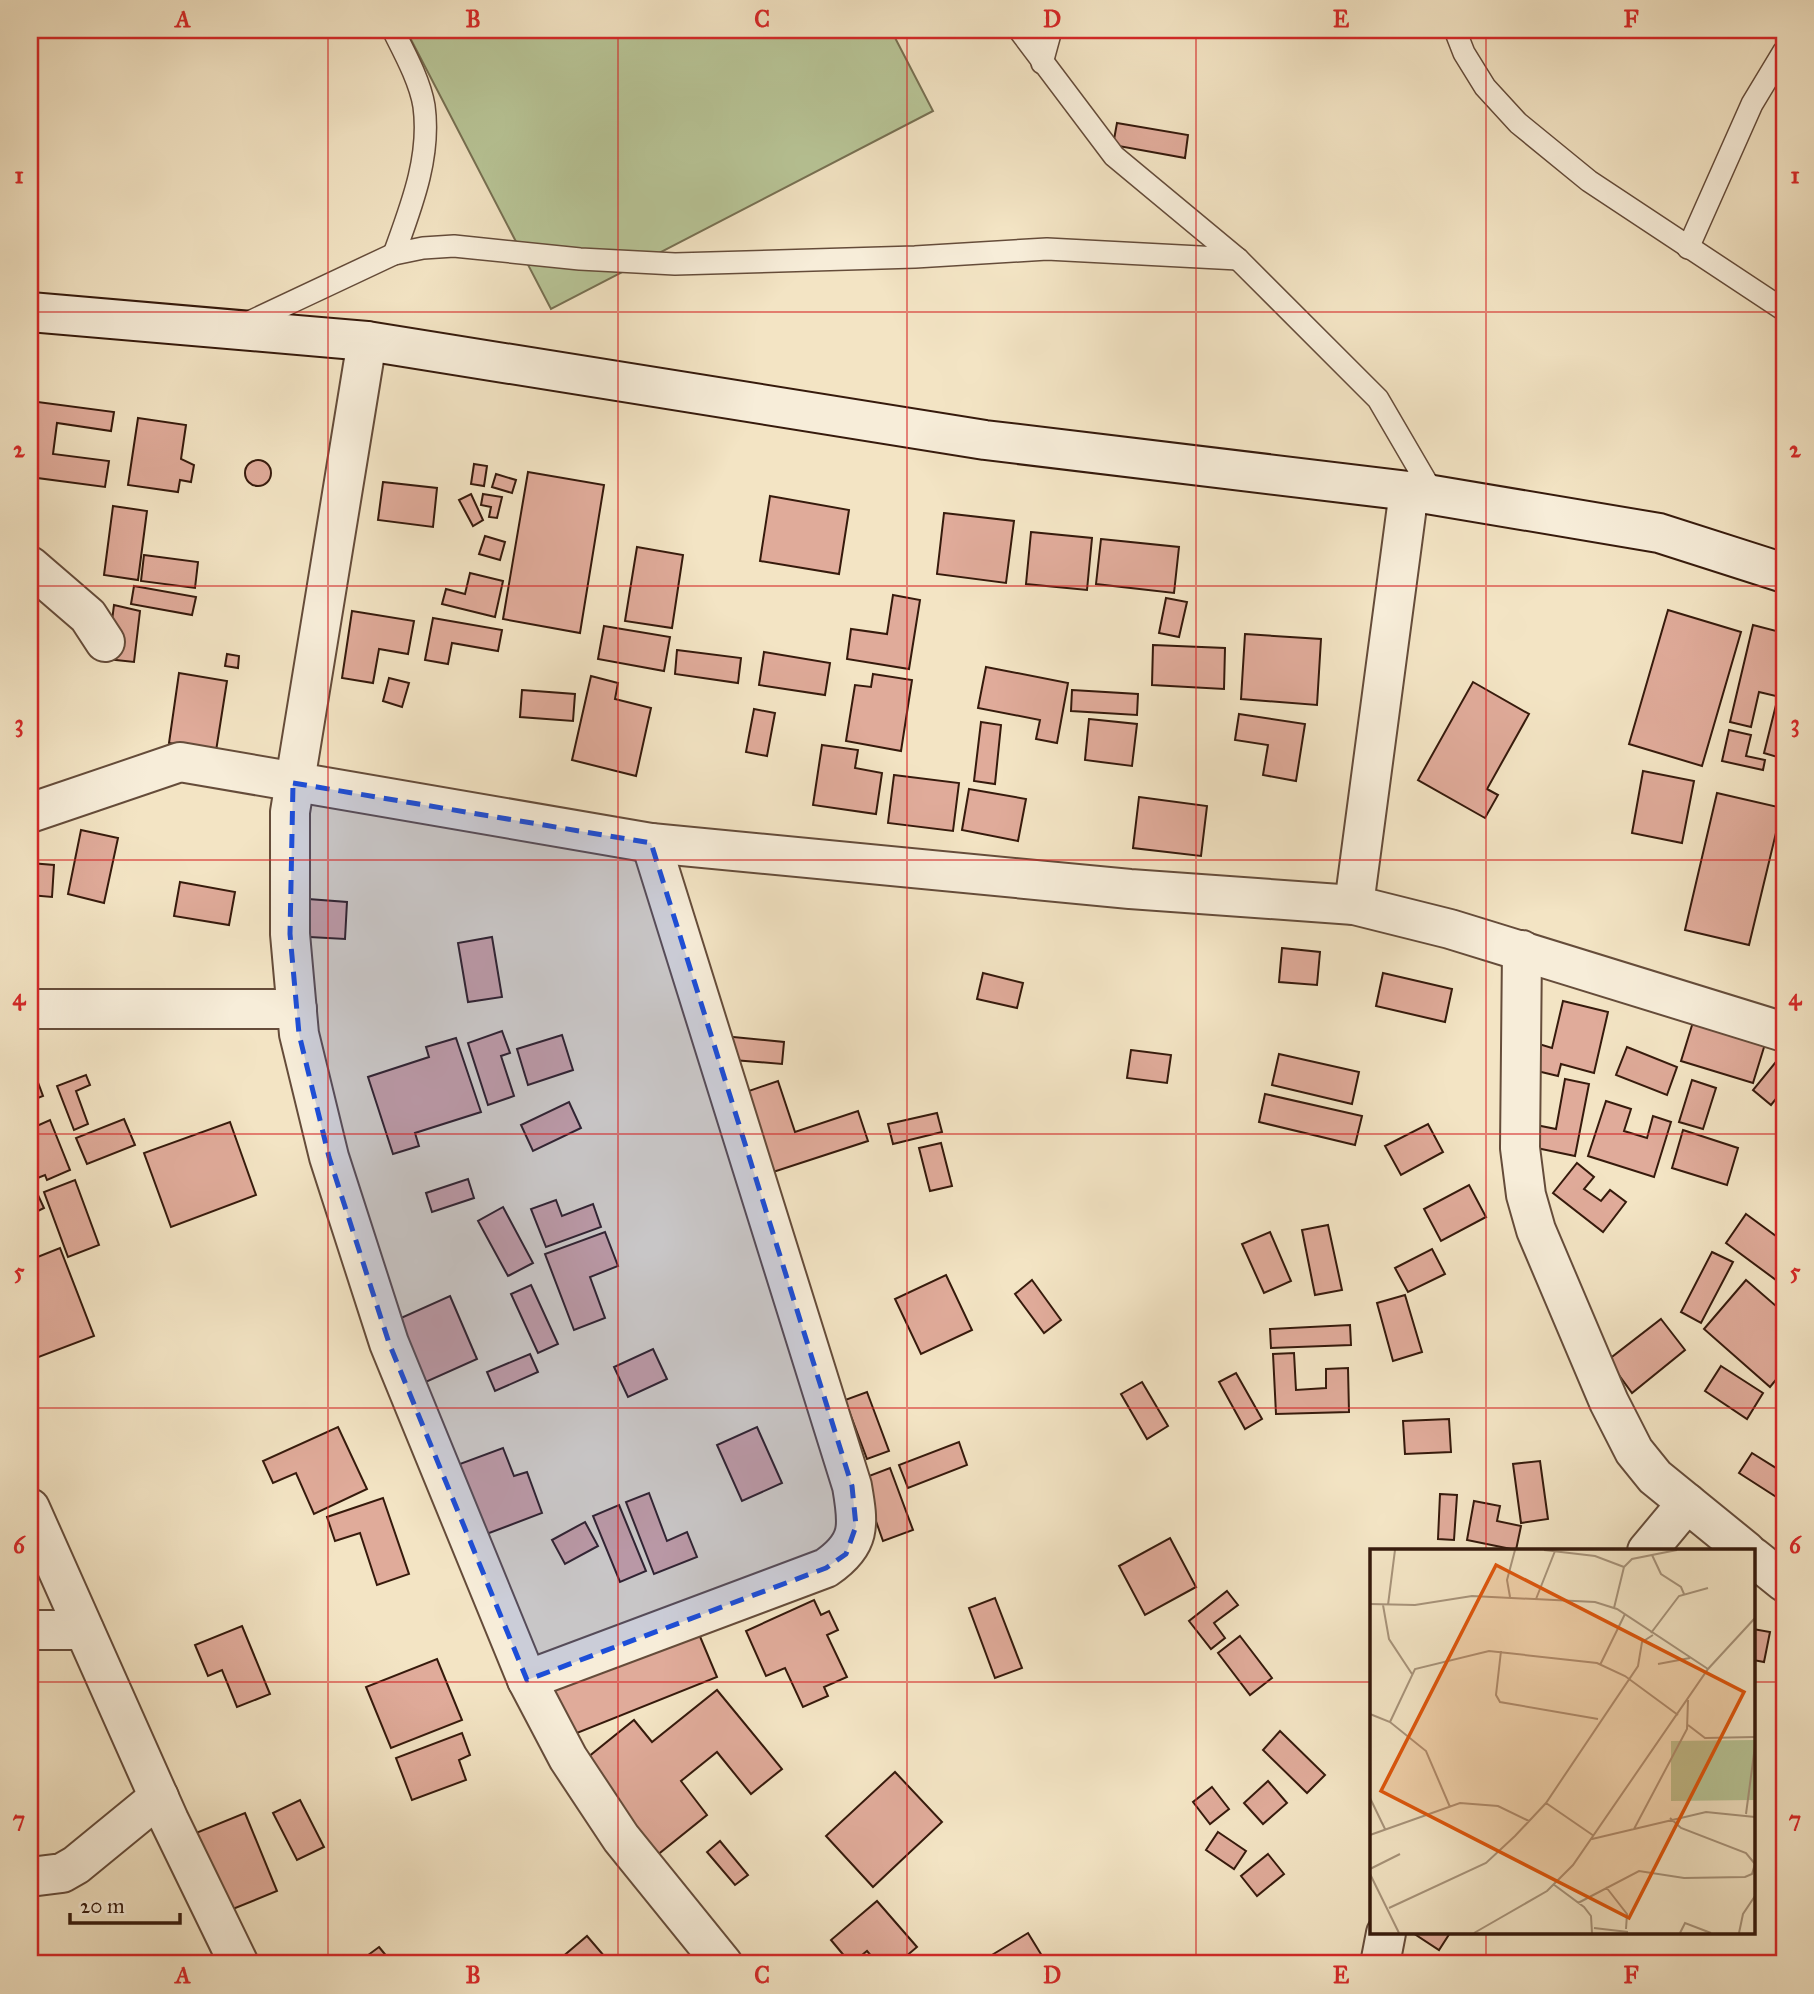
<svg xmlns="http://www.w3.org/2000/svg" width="1814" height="1994" font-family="'IM FELL Great Primer',serif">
  <rect width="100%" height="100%" fill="#f3e4c4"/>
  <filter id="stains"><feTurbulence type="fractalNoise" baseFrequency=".00286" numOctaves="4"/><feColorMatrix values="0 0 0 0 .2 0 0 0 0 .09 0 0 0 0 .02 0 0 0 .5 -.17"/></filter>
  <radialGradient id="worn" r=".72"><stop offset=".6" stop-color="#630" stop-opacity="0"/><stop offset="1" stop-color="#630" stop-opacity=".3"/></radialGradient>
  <polygon fill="#b8c597" stroke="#777052" stroke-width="2" points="406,30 891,30 933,111 551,309"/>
  <g fill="#e0ab9a" stroke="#361a0c" stroke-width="2">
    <polygon points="1117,123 1188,135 1185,158 1113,145"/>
    <polygon points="30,401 114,412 111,431 57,423 53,454 109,461 105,487 30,477"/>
    <polygon points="138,418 186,425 181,459 194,465 191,482 180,480 178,492 128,485"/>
    <circle cx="258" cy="473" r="13"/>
    <polygon points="474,464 487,466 484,486 471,484"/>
    <polygon points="528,472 604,485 580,633 503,619"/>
    <polygon points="496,474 516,480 512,493 492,487"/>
    <polygon points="383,482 437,488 433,527 378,520"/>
    <polygon points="471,494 483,520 473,526 459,500"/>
    <polygon points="483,494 502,497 497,518 489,517 491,507 481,505"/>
    <polygon points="770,496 849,510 839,574 760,561"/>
    <polygon points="113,506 147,511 138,580 104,575"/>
    <polygon points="944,513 1014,521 1006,583 937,574"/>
    <polygon points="1031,532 1092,538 1087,590 1026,584"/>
    <polygon points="485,536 505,542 500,560 479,554"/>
    <polygon points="1101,539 1179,547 1174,593 1096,584"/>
    <polygon points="637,547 683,555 672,628 625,621"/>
    <polygon points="144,555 198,562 195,588 141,581"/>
    <polygon points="470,573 503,581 495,617 442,604 446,589 465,594"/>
    <polygon points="134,586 196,597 192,615 131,604"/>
    <polygon points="893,595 920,600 909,669 847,659 851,629 887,634"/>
    <polygon points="1166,598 1187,602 1179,637 1159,633"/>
    <polygon points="114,605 140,611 134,662 107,659"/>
    <polygon points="1668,610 1741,632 1702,766 1629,744"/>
    <polygon points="352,611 414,621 408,654 379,649 373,683 342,678"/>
    <polygon points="433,618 502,630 498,651 452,643 448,664 425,660"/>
    <polygon points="1753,625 1784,633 1784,698 1759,692 1751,727 1730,722"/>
    <polygon points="604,626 670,637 664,671 598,659"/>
    <polygon points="1245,634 1321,639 1317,705 1241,699"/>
    <polygon points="1153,645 1225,648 1224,689 1152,685"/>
    <polygon points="677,650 741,658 738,683 675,674"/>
    <polygon points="764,652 830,663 825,695 759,685"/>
    <polygon points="227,654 239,656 238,668 225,666"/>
    <polygon points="986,667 1068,683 1057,743 1036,739 1040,720 978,708"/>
    <polygon points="179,673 227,681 216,751 169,743"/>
    <polygon points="873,674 912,680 901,751 846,741 855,685 871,687"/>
    <polygon points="591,676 618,683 615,699 651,708 636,776 572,760"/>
    <polygon points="389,678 409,683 402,707 383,701"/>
    <polygon points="1473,682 1529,714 1487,789 1498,795 1485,818 1418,780"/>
    <polygon points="522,690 575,694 573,721 520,717"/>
    <polygon points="1072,690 1138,694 1137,715 1071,711"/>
    <polygon points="1776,705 1784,707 1784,759 1764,753"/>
    <polygon points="754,709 775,713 767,756 746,752"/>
    <polygon points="1239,714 1305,724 1296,781 1263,775 1268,745 1235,740"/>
    <polygon points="1089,719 1137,724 1132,766 1085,760"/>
    <polygon points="981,722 1001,725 995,784 974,781"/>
    <polygon points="1729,730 1751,735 1746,756 1765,760 1763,770 1722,761"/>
    <polygon points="822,745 858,750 855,768 882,773 876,814 813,805"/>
    <polygon points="1643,771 1694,781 1682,843 1632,833"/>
    <polygon points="894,775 959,783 953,831 888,823"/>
    <polygon points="969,789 1026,799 1018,841 962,830"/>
    <polygon points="1717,793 1782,808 1749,945 1685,930"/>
    <polygon points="1139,797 1207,806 1201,856 1133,848"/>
    <polygon points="81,830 118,838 104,903 68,894"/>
    <polygon points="30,863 54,865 52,897 30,895"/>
    <polygon points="180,882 235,892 229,925 174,916"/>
    <polygon points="295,898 347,902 345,939 292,936"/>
    <polygon points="492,937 502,997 468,1002 458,943"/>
    <polygon points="1282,948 1320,952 1317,985 1279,982"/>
    <polygon points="983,973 1023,983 1017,1008 977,999"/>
    <polygon points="1383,973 1452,989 1445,1022 1376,1006"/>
    <polygon points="1563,1001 1608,1012 1594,1073 1561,1064 1558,1076 1533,1070 1539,1044 1552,1048"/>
    <polygon points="1693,1022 1765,1044 1753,1083 1681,1061"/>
    <polygon points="502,1031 510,1053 501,1056 514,1096 488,1105 468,1043"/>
    <polygon points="562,1035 573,1070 528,1085 517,1049"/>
    <polygon points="723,1036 784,1042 782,1064 721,1059"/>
    <polygon points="456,1038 481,1112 415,1133 419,1146 393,1154 368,1077 429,1057 426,1047"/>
    <polygon points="1627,1047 1677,1067 1667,1095 1616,1075"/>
    <polygon points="1131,1050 1171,1055 1167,1083 1127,1078"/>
    <polygon points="1784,1052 1784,1089 1771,1105 1753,1090"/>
    <polygon points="1279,1054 1359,1072 1352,1104 1272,1085"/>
    <polygon points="30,1061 43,1096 30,1101"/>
    <polygon points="86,1075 90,1085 76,1091 88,1124 74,1130 57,1086"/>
    <polygon points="1565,1079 1589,1084 1575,1156 1527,1146 1531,1124 1556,1129"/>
    <polygon points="1692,1080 1716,1088 1703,1129 1679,1122"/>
    <polygon points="778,1081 795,1132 858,1111 868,1141 767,1174 740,1094"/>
    <polygon points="1265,1094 1362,1116 1355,1145 1259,1122"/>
    <polygon points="1606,1101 1631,1109 1624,1131 1647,1138 1653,1116 1671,1122 1654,1177 1588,1156"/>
    <polygon points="569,1102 581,1128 533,1151 521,1125"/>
    <polygon points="937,1113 942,1132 893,1144 888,1124"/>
    <polygon points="124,1119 135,1145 87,1164 76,1138"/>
    <polygon points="50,1120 70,1170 47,1180 45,1175 30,1181 30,1129"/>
    <polygon points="230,1122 256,1195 171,1227 144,1153"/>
    <polygon points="1428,1124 1443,1152 1401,1175 1385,1146"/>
    <polygon points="1683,1130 1738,1148 1727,1185 1672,1168"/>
    <polygon points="941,1143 952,1186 930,1191 919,1148"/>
    <polygon points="1577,1163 1594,1177 1584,1189 1601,1201 1610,1190 1626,1202 1603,1232 1553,1193"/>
    <polygon points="468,1179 474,1198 432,1212 426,1193"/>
    <polygon points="75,1180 99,1245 68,1257 44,1192"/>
    <polygon points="1469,1185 1486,1217 1441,1241 1424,1209"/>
    <polygon points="37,1193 44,1208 30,1215 30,1197"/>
    <polygon points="556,1200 562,1216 593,1204 601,1227 546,1247 531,1209"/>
    <polygon points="503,1207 533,1263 508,1276 478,1221"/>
    <polygon points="1746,1214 1784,1242 1784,1286 1726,1243"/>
    <polygon points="1328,1225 1342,1290 1315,1295 1302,1230"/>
    <polygon points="605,1232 618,1266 590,1277 605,1318 574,1330 545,1254"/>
    <polygon points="1270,1232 1291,1281 1264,1293 1242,1244"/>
    <polygon points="60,1248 94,1336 36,1358 30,1340 30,1260"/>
    <polygon points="1432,1249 1445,1274 1408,1292 1395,1268"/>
    <polygon points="1712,1252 1733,1262 1701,1323 1681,1312"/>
    <polygon points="946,1275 972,1330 921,1354 895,1299"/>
    <polygon points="1032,1280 1061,1320 1044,1333 1015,1294"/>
    <polygon points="1746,1280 1784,1313 1784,1370 1770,1387 1704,1329"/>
    <polygon points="531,1285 558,1344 538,1353 511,1294"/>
    <polygon points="1405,1295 1422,1352 1393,1361 1377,1303"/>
    <polygon points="450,1296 477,1359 419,1385 392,1322"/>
    <polygon points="1661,1319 1685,1350 1632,1393 1608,1360"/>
    <polygon points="1350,1325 1351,1345 1271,1348 1270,1329"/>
    <polygon points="653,1349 667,1379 628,1397 614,1367"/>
    <polygon points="1294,1353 1296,1390 1326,1388 1326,1369 1348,1368 1349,1412 1276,1414 1273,1354"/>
    <polygon points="530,1354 538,1372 495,1391 487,1372"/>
    <polygon points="1721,1366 1763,1393 1747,1419 1705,1391"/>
    <polygon points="1236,1373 1262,1419 1245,1429 1219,1382"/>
    <polygon points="1142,1382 1168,1426 1147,1439 1121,1394"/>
    <polygon points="867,1392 889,1451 867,1459 845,1400"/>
    <polygon points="1449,1419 1451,1452 1405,1454 1403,1421"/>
    <polygon points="338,1427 367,1489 314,1514 296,1473 273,1483 263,1461"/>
    <polygon points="757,1427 782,1483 742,1501 717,1445"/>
    <polygon points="959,1442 967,1465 908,1488 899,1465"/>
    <polygon points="503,1448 514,1476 527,1472 542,1513 476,1538 449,1468"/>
    <polygon points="1752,1453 1784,1473 1784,1502 1739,1473"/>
    <polygon points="1540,1461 1548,1519 1521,1523 1513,1464"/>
    <polygon points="890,1468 913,1530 883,1541 861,1479"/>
    <polygon points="649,1493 667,1541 687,1532 697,1557 654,1574 626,1502"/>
    <polygon points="1440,1494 1457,1495 1454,1540 1438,1539"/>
    <polygon points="383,1498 409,1574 377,1585 360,1533 335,1541 327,1517"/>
    <polygon points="1474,1501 1500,1506 1497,1521 1521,1526 1516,1550 1467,1540"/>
    <polygon points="619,1505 646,1571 620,1582 593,1516"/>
    <polygon points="585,1522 598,1546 565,1564 552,1540"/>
    <polygon points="1170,1538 1196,1587 1145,1615 1119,1566"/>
    <polygon points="1227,1591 1238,1605 1214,1623 1225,1638 1211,1649 1189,1621"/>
    <polygon points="995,1598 1022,1668 995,1678 969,1608"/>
    <polygon points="814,1600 821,1615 829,1611 838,1630 827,1635 847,1677 824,1687 828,1696 803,1707 785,1668 766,1676 746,1631"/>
    <polygon points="242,1626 270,1694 237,1707 222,1670 208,1676 195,1645"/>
    <polygon points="696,1627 717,1677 567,1737 547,1686"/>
    <polygon points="1753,1629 1770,1632 1764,1662 1753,1660"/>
    <polygon points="1240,1636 1272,1678 1250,1695 1218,1653"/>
    <polygon points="437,1659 462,1720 391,1748 366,1687"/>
    <polygon points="717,1690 782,1769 751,1794 717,1752 681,1781 707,1815 656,1856 582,1762 634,1720 652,1742"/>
    <polygon points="1280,1731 1325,1775 1307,1793 1263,1750"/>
    <polygon points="462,1733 470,1755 459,1760 466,1780 412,1800 396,1758"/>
    <polygon points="895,1772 942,1822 873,1887 826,1836"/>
    <polygon points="1268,1781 1287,1803 1263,1824 1244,1803"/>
    <polygon points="1212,1787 1229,1809 1210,1824 1193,1802"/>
    <polygon points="300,1800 324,1847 297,1860 273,1813"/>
    <polygon points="245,1813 277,1891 223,1913 191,1835"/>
    <polygon points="1218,1832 1246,1851 1234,1869 1206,1850"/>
    <polygon points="720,1841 748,1875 735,1885 707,1852"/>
    <polygon points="1268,1854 1284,1874 1257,1896 1241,1876"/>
    <polygon points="877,1901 917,1947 897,1964 878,1964 867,1951 851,1964 831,1940"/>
    <polygon points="1028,1933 1047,1964 991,1964 987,1958"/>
    <polygon points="1413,1933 1450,1933 1439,1950"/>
    <polygon points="587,1936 611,1964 554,1964"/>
    <polygon points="379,1947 393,1964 356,1964"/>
  </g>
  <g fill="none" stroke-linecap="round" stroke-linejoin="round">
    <g stroke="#654c3a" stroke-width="24">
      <g id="lane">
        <path d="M 393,30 C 404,52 420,81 424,106 C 431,157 411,207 394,254"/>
        <polyline points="1019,30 1114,156 1238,259 1378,399 1434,495"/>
        <polyline points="1455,30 1464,53 1485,87 1518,123 1589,181 1784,310"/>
        <polyline points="1042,63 1051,30"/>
        <polyline points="1688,248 1752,104 1784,51"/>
        <polyline points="243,325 394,254 423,248 454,246 580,259 675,264 915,257 1047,249 1238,259"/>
      </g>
    </g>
    <g stroke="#654c3a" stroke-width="42">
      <g id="street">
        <polyline points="367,341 290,812 290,934 299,1034 329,1157 389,1343 527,1680 568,1758 621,1838 723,1964"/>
        <polyline points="30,566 88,616 105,642"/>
        <polyline points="30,813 180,762 651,843 1130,889 1354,905 1450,929 1784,1032"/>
        <polyline points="1354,905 1409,491"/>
        <polyline points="1522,950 1520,1148 1526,1195 1536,1230 1609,1402 1634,1451 1655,1477 1746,1551"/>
        <polyline points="30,1009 297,1009"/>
        <polyline points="30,1508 169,1820 239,1964"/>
        <polyline points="1647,1551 1687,1503"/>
        <polyline points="1753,1557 1784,1582"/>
        <polyline points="30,1630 84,1630"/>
        <path d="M 527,1680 L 826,1568 C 861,1544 859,1526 852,1486 L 651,843"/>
        <polyline points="30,1877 62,1873 76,1865 159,1797"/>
        <polyline points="1380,1964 1386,1933"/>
      </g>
    </g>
    <g stroke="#361a0c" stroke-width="42">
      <polyline id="secondary" points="30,312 367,341 985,440 1409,491 1659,533 1784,573"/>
    </g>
    <use href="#lane" stroke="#f7edd9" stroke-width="21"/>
    <use href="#street" stroke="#f7edd9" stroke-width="38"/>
    <use href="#secondary" stroke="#f7edd9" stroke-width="38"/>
  </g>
  <path fill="#1d4ed8" fill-opacity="0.2" stroke="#1d4ed8" stroke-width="5" stroke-dasharray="14 9" stroke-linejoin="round" d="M 293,783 L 651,843 L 852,1486 L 856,1526 L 846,1554 L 826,1568 L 527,1680 L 389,1343 L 329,1157 L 299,1034 L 290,934 Z"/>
  <path fill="none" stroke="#d62828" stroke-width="2" stroke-opacity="0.55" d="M 328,30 L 328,1964M 618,30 L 618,1964M 907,30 L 907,1964M 1196,30 L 1196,1964M 1486,30 L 1486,1551M 30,312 L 1784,312M 30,586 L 1784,586M 30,860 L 1784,860M 30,1134 L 1784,1134M 30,1408 L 1784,1408M 30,1682 L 1371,1682M 1753,1682 L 1784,1682M 1486,1933 L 1486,1964"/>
  <g transform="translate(1370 1549)">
    <rect width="385" height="385" fill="#f3e4c4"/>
    <path d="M 385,191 L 385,251 L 301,252 L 301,192 Z" fill="#b8c597"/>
    <path fill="none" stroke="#a7937a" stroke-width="2" d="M 174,1 L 225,7 L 254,18M 282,6 L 291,25 L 311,38 L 314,45M 140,48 L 137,31 L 145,1M 166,50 L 185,2M 0,55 L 45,56 L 102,47 L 225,53 L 247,60 L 338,120M 13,56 L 19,90 L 42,125M 18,56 L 25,1M 244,59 L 254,18 L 262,10 L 307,1M 281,84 L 309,47 L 338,39M 131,102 L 126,146 L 130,153 L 228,170M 288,115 L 320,109M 230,116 L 255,65M 0,165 L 20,173 L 56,202 L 80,258M 20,173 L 45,120 L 119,102 L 227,114 L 255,127 L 308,166M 318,176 L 335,189 L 385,188M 0,249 L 15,280M 176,254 L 224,287M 376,265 L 385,197M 300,269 L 311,279 L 376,304 L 385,315M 264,280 L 317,180 L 318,151M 0,286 L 90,254 L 128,257 L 159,272M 222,290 L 336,263 L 385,268M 0,320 L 30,305M 0,325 L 29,384M 183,335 L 214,358 L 221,367 L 222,384M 236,338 L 257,365 L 256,380M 208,354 L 269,322 L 314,329 L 375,328 L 382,325 L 385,315M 19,359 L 116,314 L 145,287 L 176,254 L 268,117 L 272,93 L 283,86M 224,379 L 258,383M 104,384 L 177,342 L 203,316 L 338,120 L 385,69M 310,384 L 315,374 L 341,384M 369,384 L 373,365 L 385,347"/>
    <path fill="#df560c" fill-opacity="0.15" stroke="#df560c" stroke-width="3.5" d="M 126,16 L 374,143 L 259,369 L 11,242 Z"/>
    <rect width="385" height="385" fill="none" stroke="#361a0c" stroke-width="3.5"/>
  </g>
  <rect width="1814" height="1994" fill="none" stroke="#f3e4c4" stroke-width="77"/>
  <path d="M70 1913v10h110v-10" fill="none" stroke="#361a0c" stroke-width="3.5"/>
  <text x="80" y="1913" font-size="21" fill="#361a0c" stroke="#f7edd9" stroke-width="5" paint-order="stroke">20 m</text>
  <rect x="38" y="38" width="1738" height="1917" fill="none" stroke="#d62828" stroke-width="2.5"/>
  <g font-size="23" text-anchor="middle" font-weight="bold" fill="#d62828">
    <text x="183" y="27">A</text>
    <text x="473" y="27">B</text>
    <text x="762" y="27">C</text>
    <text x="1052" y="27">D</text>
    <text x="1341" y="27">E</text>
    <text x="1631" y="27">F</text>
    <text x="19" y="183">1</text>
    <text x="1795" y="183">1</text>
    <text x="19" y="457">2</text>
    <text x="1795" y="457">2</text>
    <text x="19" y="731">3</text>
    <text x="1795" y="731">3</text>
    <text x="19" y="1005">4</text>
    <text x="1795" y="1005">4</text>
    <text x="19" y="1279">5</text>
    <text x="1795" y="1279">5</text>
    <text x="19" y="1553">6</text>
    <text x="1795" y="1553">6</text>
    <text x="19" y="1827">7</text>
    <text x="1795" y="1827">7</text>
    <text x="183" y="1983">A</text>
    <text x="473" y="1983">B</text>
    <text x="762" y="1983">C</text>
    <text x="1052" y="1983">D</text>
    <text x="1341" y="1983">E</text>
    <text x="1631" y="1983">F</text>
  </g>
  <rect width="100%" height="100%" filter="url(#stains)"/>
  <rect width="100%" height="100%" fill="url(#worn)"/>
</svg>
